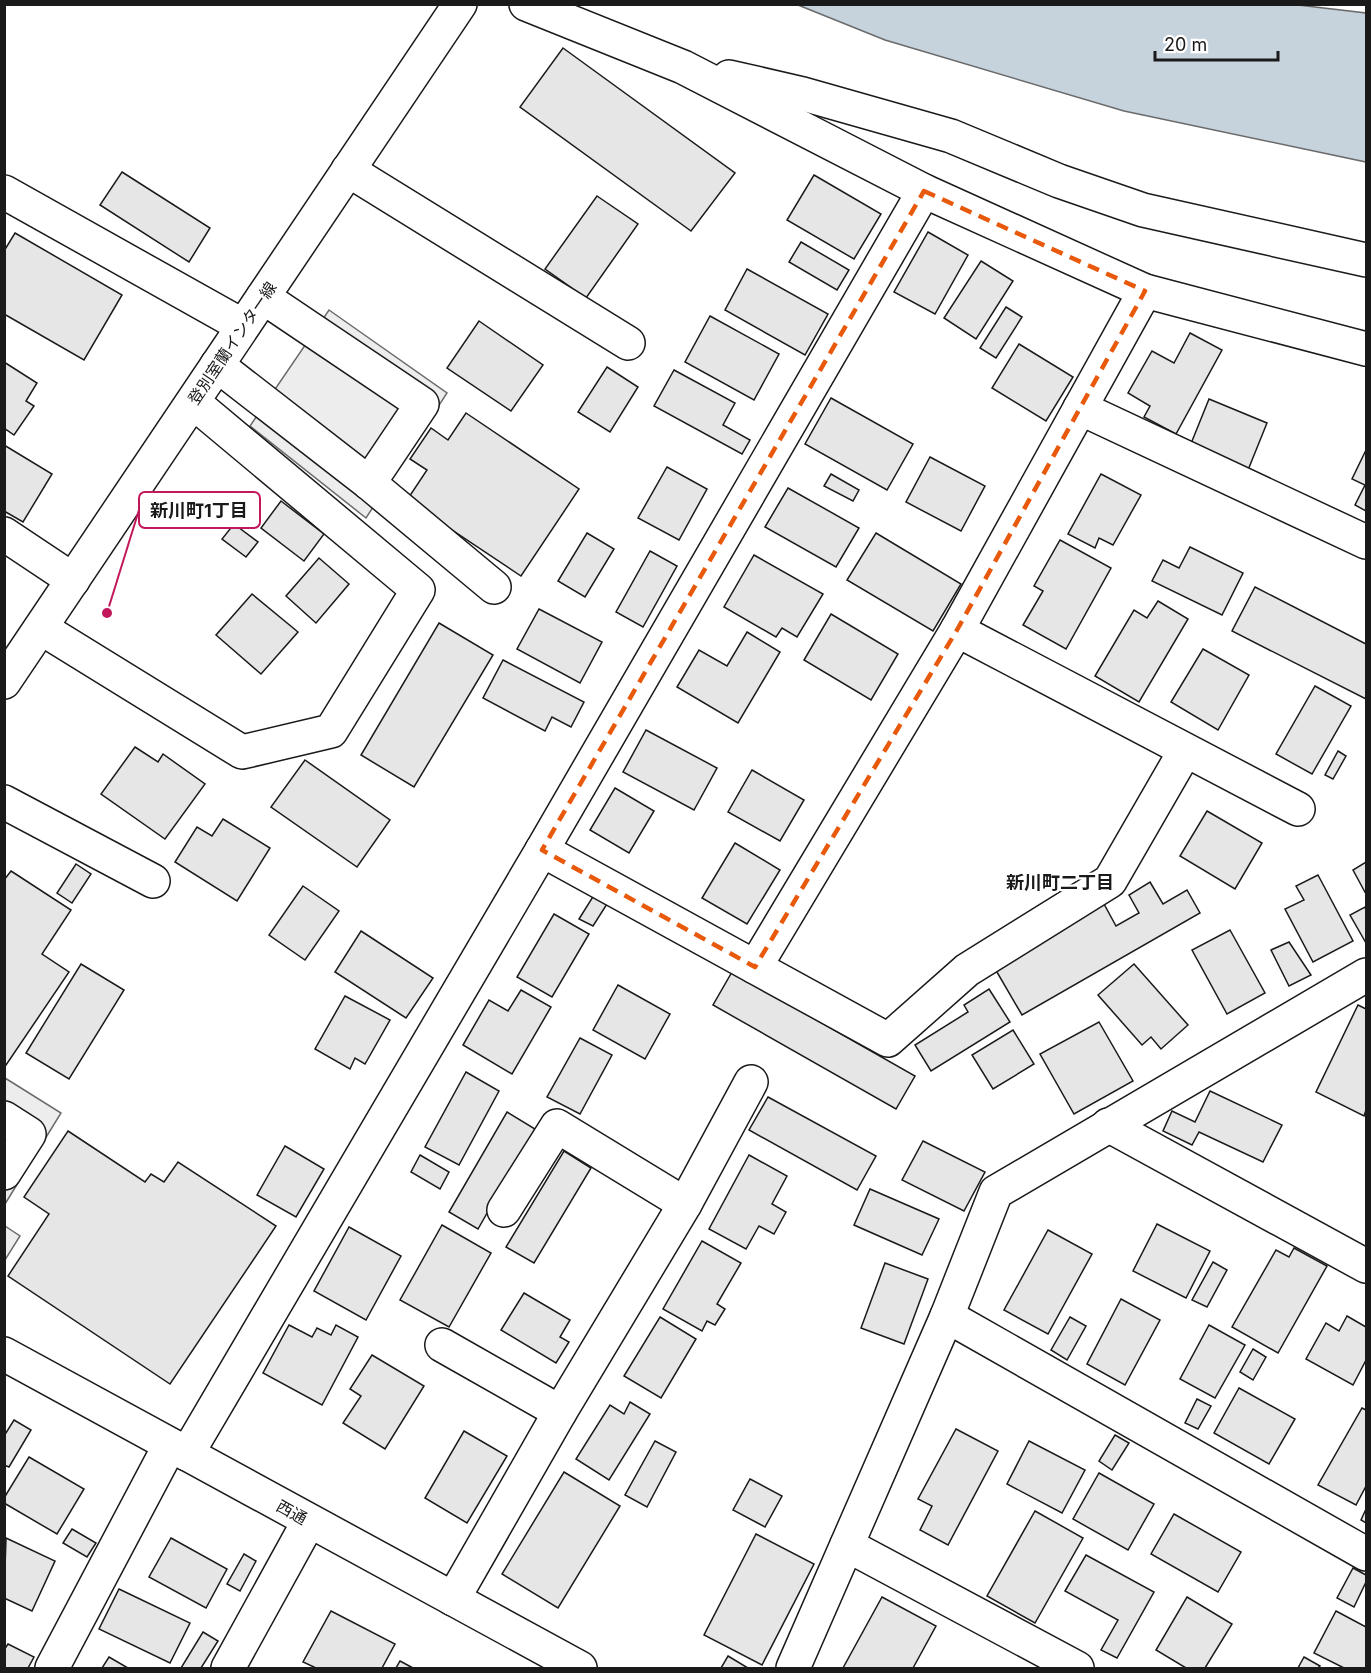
<svg xmlns="http://www.w3.org/2000/svg" width="1371" height="1673" font-family="Inter,'Noto Sans JP',sans-serif">
  <rect width="100%" height="100%" fill="#fff"/>
  <g fill="#ededed" stroke="#6a6a6a" stroke-width="1.5">
    <polygon points="329,310 447,393 366,518 250,426"/>
    <polygon points="5,1078 61,1113 5,1204"/>
    <polygon points="5,1226 20,1236 5,1260"/>
  </g>
  <polygon fill="#c6d2dc" stroke="#6a6a6a" stroke-width="1.5" points="1298,5 1366,13 1366,162 1124,111 885,40 798,5"/>
  <g fill="#e6e6e6" stroke="#1a1a1a" stroke-width="1.5">
    <polygon points="563,48 735,173 691,231 520,107"/>
    <polygon points="122,172 210,228 189,262 100,205"/>
    <polygon points="814,175 881,214 854,259 787,220"/>
    <polygon points="597,196 638,224 586,298 545,269"/>
    <polygon points="928,232 968,255 935,314 894,292"/>
    <polygon points="15,233 122,295 84,360 4,314 4,251"/>
    <polygon points="801,242 849,270 837,290 789,262"/>
    <polygon points="981,261 1013,281 976,339 944,318"/>
    <polygon points="747,269 828,314 805,355 725,310"/>
    <polygon points="1006,307 1022,317 996,358 980,348"/>
    <polygon points="710,316 779,354 754,400 685,362"/>
    <polygon points="479,321 543,365 511,411 447,368"/>
    <polygon points="1190,333 1222,350 1176,434 1144,417 1150,406 1128,393 1152,351 1174,363"/>
    <polygon points="1019,344 1073,377 1046,421 992,388"/>
    <polygon points="4,362 37,383 26,401 34,406 14,435 4,428"/>
    <polygon points="607,367 638,387 610,432 578,412"/>
    <polygon points="674,370 735,403 723,425 750,440 742,454 654,406"/>
    <polygon points="831,398 913,444 887,490 805,444"/>
    <polygon points="1209,399 1267,423 1248,470 1190,446"/>
    <polygon points="466,413 579,489 521,576 407,500 427,470 410,459 431,428 448,440"/>
    <polygon points="4,445 52,474 23,522 4,511"/>
    <polygon points="1366,450 1366,511 1355,505 1365,485 1352,479"/>
    <polygon points="930,457 985,486 961,531 906,502"/>
    <polygon points="667,467 707,489 679,540 638,518"/>
    <polygon points="831,474 859,490 853,501 824,486"/>
    <polygon points="1101,474 1141,495 1113,545 1099,538 1095,548 1068,534"/>
    <polygon points="788,488 859,528 836,567 765,527"/>
    <polygon points="281,501 324,534 304,561 261,528"/>
    <polygon points="234,524 258,542 246,557 222,539"/>
    <polygon points="587,533 614,549 585,597 558,581"/>
    <polygon points="876,533 961,584 933,631 847,580"/>
    <polygon points="1060,540 1111,568 1066,649 1023,625 1043,591 1034,586"/>
    <polygon points="1190,547 1243,573 1222,615 1152,581 1163,560 1179,568"/>
    <polygon points="650,551 677,566 643,627 616,612"/>
    <polygon points="754,555 823,594 797,637 782,628 776,637 724,607"/>
    <polygon points="319,558 349,584 316,623 286,596"/>
    <polygon points="1255,587 1366,644 1366,699 1232,631"/>
    <polygon points="252,594 298,632 261,674 216,635"/>
    <polygon points="1158,601 1188,619 1139,702 1095,676 1134,610 1147,618"/>
    <polygon points="539,609 602,642 580,683 517,649"/>
    <polygon points="831,614 898,654 871,700 804,660"/>
    <polygon points="439,623 493,655 414,787 361,755"/>
    <polygon points="747,632 780,652 738,723 677,687 699,650 727,666"/>
    <polygon points="1203,649 1249,675 1218,730 1171,702"/>
    <polygon points="503,660 584,702 571,727 552,717 545,731 483,698"/>
    <polygon points="1315,686 1351,706 1312,774 1276,754"/>
    <polygon points="646,730 717,768 694,810 623,772"/>
    <polygon points="135,747 158,762 163,754 205,784 165,839 101,794"/>
    <polygon points="1338,751 1346,756 1333,779 1325,775"/>
    <polygon points="305,760 390,820 357,867 271,807"/>
    <polygon points="752,770 804,800 780,841 728,812"/>
    <polygon points="615,788 654,811 629,853 590,830"/>
    <polygon points="1207,811 1262,843 1235,889 1180,856"/>
    <polygon points="223,819 270,848 237,901 175,862 197,827 212,836"/>
    <polygon points="735,843 780,870 747,924 702,898"/>
    <polygon points="1366,862 1366,894 1353,870"/>
    <polygon points="76,864 91,874 72,903 57,893"/>
    <polygon points="11,871 71,910 42,954 69,972 4,1068 4,880"/>
    <polygon points="1318,875 1353,941 1313,962 1285,909 1304,900 1296,886"/>
    <polygon points="1150,882 1163,904 1187,890 1200,913 1022,1015 994,967 1104,904 1116,926 1139,913 1129,895"/>
    <polygon points="303,886 339,911 305,960 269,935"/>
    <polygon points="594,895 607,904 593,926 579,919"/>
    <polygon points="1365,907 1366,910 1366,943 1350,915"/>
    <polygon points="554,914 589,934 552,997 517,977"/>
    <polygon points="1230,930 1265,993 1227,1014 1192,950"/>
    <polygon points="361,931 433,978 406,1018 335,972"/>
    <polygon points="1289,942 1311,975 1289,986 1271,950"/>
    <polygon points="81,964 124,990 69,1079 26,1053"/>
    <polygon points="1134,964 1188,1025 1161,1049 1151,1037 1142,1045 1098,995"/>
    <polygon points="732,972 915,1076 896,1109 713,1005"/>
    <polygon points="618,985 670,1014 645,1059 593,1030"/>
    <polygon points="989,989 1010,1022 931,1071 915,1045 968,1012 964,1005"/>
    <polygon points="521,990 551,1007 512,1074 463,1045 489,1000 508,1011"/>
    <polygon points="345,996 390,1020 365,1064 355,1058 350,1069 315,1049"/>
    <polygon points="1358,1005 1366,1009 1366,1110 1364,1116 1316,1092"/>
    <polygon points="1099,1022 1133,1081 1074,1114 1040,1054"/>
    <polygon points="1013,1030 1034,1064 993,1089 972,1055"/>
    <polygon points="580,1038 612,1055 580,1114 547,1097"/>
    <polygon points="466,1072 499,1091 459,1165 425,1147"/>
    <polygon points="1210,1091 1282,1125 1263,1162 1199,1132 1192,1145 1163,1131 1172,1111 1195,1122"/>
    <polygon points="768,1097 876,1156 857,1190 749,1130"/>
    <polygon points="507,1112 535,1129 478,1229 449,1212"/>
    <polygon points="68,1131 145,1182 151,1174 164,1182 178,1162 276,1226 170,1384 8,1276 49,1214 24,1197"/>
    <polygon points="923,1141 985,1172 964,1211 902,1180"/>
    <polygon points="285,1146 324,1169 296,1217 257,1195"/>
    <polygon points="564,1151 591,1168 534,1263 506,1247"/>
    <polygon points="420,1155 449,1172 440,1189 411,1172"/>
    <polygon points="749,1155 787,1176 772,1204 786,1212 774,1234 759,1226 746,1249 709,1229"/>
    <polygon points="870,1189 939,1219 922,1255 854,1225"/>
    <polygon points="1157,1224 1210,1251 1186,1298 1133,1271"/>
    <polygon points="442,1225 491,1253 449,1327 400,1300"/>
    <polygon points="349,1227 401,1256 366,1320 314,1291"/>
    <polygon points="1048,1230 1092,1254 1048,1334 1004,1310"/>
    <polygon points="702,1241 741,1263 717,1304 725,1309 715,1325 707,1321 702,1331 663,1309"/>
    <polygon points="1294,1248 1327,1266 1278,1353 1232,1327 1276,1250 1289,1257"/>
    <polygon points="1213,1262 1227,1270 1207,1307 1192,1300"/>
    <polygon points="885,1263 928,1279 904,1344 861,1328"/>
    <polygon points="524,1293 570,1320 560,1337 569,1342 556,1363 501,1330"/>
    <polygon points="1121,1299 1160,1320 1125,1385 1087,1364"/>
    <polygon points="1347,1316 1366,1327 1366,1360 1353,1385 1306,1359 1326,1323 1339,1331"/>
    <polygon points="660,1317 696,1339 661,1398 624,1376"/>
    <polygon points="1070,1317 1086,1326 1067,1360 1051,1350"/>
    <polygon points="289,1325 312,1337 317,1328 331,1335 336,1325 358,1337 322,1405 263,1373"/>
    <polygon points="1209,1325 1245,1345 1215,1398 1180,1379"/>
    <polygon points="1253,1349 1266,1357 1253,1380 1240,1372"/>
    <polygon points="372,1355 424,1386 385,1449 343,1423 361,1396 350,1389"/>
    <polygon points="1239,1388 1295,1419 1269,1464 1214,1433"/>
    <polygon points="1197,1399 1211,1406 1198,1429 1185,1423"/>
    <polygon points="630,1402 650,1414 609,1480 576,1459 610,1405 624,1414"/>
    <polygon points="1362,1408 1366,1410 1366,1486 1356,1505 1318,1485"/>
    <polygon points="14,1420 31,1430 9,1467 4,1465 4,1436"/>
    <polygon points="956,1429 998,1451 948,1545 920,1530 932,1506 918,1499"/>
    <polygon points="464,1431 507,1456 467,1523 425,1498"/>
    <polygon points="1115,1435 1129,1443 1112,1470 1099,1461"/>
    <polygon points="655,1441 676,1452 647,1507 625,1495"/>
    <polygon points="1029,1441 1085,1470 1062,1513 1007,1484"/>
    <polygon points="29,1457 84,1489 57,1534 4,1503 4,1498"/>
    <polygon points="564,1472 620,1506 558,1608 502,1574"/>
    <polygon points="1099,1473 1154,1504 1128,1550 1073,1519"/>
    <polygon points="750,1479 782,1496 765,1527 733,1510"/>
    <polygon points="1366,1509 1366,1523 1361,1520"/>
    <polygon points="1035,1511 1083,1538 1035,1623 987,1596"/>
    <polygon points="1174,1514 1241,1552 1218,1592 1151,1554"/>
    <polygon points="72,1529 96,1543 87,1557 63,1543"/>
    <polygon points="756,1534 814,1564 762,1665 704,1635"/>
    <polygon points="6,1538 55,1561 32,1611 4,1598"/>
    <polygon points="171,1538 227,1569 206,1608 149,1577"/>
    <polygon points="244,1554 256,1561 240,1591 227,1584"/>
    <polygon points="1086,1555 1154,1592 1117,1658 1101,1650 1118,1620 1065,1591"/>
    <polygon points="1353,1568 1366,1575 1366,1582 1354,1607 1337,1598"/>
    <polygon points="119,1589 190,1623 170,1663 99,1629"/>
    <polygon points="882,1597 936,1626 913,1668 843,1668"/>
    <polygon points="1187,1597 1232,1624 1205,1668 1186,1668 1156,1650"/>
    <polygon points="331,1611 395,1644 382,1668 316,1668 303,1662"/>
    <polygon points="1336,1611 1366,1627 1366,1668 1344,1668 1314,1653"/>
    <polygon points="203,1632 218,1641 201,1668 181,1668"/>
    <polygon points="8,1644 34,1657 28,1668 4,1668 4,1650"/>
    <polygon points="728,1656 748,1668 721,1668"/>
    <polygon points="109,1657 128,1668 102,1668"/>
    <polygon points="1304,1657 1320,1666 1318,1668 1298,1668"/>
    <polygon points="400,1661 413,1668 396,1668"/>
  </g>
  <g fill="none" stroke-linecap="round" stroke-linejoin="round">
    <g stroke="#1a1a1a" stroke-width="36">
      <g id="minor">
        <polyline points="526,4 683,67 924,191 1145,291 1366,349"/>
        <polyline points="729,77 803,94 951,136 1059,181 1143,210 1366,260"/>
        <polyline points="348,170 628,343"/>
        <polyline points="4,192 243,326"/>
        <polyline points="263,297 422,404 369,483"/>
        <polyline points="217,365 369,483 494,587"/>
        <polyline points="1080,408 1366,542"/>
        <polyline points="4,534 73,580"/>
        <polyline points="41,628 242,752 331,731 418,590 193,402"/>
        <polyline points="957,630 1298,809"/>
        <polyline points="4,802 153,881"/>
        <polyline points="542,850 755,967 957,630 1145,291"/>
        <polyline points="755,967 888,1040 967,970 1110,881 1185,751"/>
        <polyline points="4,1118 29,1134 4,1173"/>
        <polyline points="1108,1125 1366,1266"/>
        <polyline points="504,1210 557,1126 685,1204"/>
        <polyline points="947,1316 1366,1554"/>
        <polyline points="442,1345 560,1412"/>
        <polyline points="4,1354 580,1668"/>
        <polyline points="187,1454 542,850 924,191"/>
        <polyline points="847,1545 1077,1668"/>
        <polyline points="453,1599 560,1412 685,1204 751,1082"/>
        <polyline points="52,1668 170,1445"/>
        <polyline points="228,1668 309,1521"/>
        <polyline points="793,1668 947,1316 996,1192 1366,975"/>
      </g>
    </g>
    <g stroke="#1a1a1a" stroke-width="36">
      <polyline id="major" points="4,682 460,4"/>
    </g>
    <use href="#minor" stroke="#fff" stroke-width="33"/>
    <use href="#major" stroke="#fff" stroke-width="33"/>
  </g>
  <path fill="none" stroke="#e8590c" stroke-width="4.5" stroke-dasharray="12 8" stroke-linejoin="round" d="M 924,191 L 1145,291 L 957,630 L 755,967 L 542,850 Z"/>
  <g text-anchor="middle" dominant-baseline="central" stroke-width="4.5" stroke-linejoin="round" paint-order="stroke">
    <g font-size="16" fill="#1a1a1a" stroke="#fff">
      <text transform="translate(232 343) rotate(-56)">登別室蘭インター線</text>
      <text transform="translate(292 1512) rotate(29)">西通</text>
    </g>
    <g font-size="18" font-weight="bold" fill="#1a1a1a" stroke="#fff">
      <text x="1060" y="882">新川町二丁目</text>
    </g>
  </g>
  <path fill="none" stroke="#c2185b" stroke-width="2" d="M107 613L139 510"/>
  <circle fill="#c2185b" stroke="#fff" stroke-width="2" cx="107" cy="613" r="6"/>
  <rect fill="#fff" stroke="#c2185b" stroke-width="2" x="139" y="492" width="121" height="36" rx="6"/>
  <g font-size="18" text-anchor="middle" font-weight="bold" fill="#1a1a1a">
    <text x="199" y="517">新川町1丁目</text>
  </g>
  <rect width="1371" height="1673" fill="none" stroke="#1a1a1a" stroke-width="12"/>
  <path d="M1155 51v9h123v-9" fill="none" stroke="#1a1a1a" stroke-width="3"/>
  <text x="1164" y="51" font-size="18" fill="#1a1a1a" stroke="#ffffff" stroke-width="4.5" paint-order="stroke">20 m</text>
</svg>
